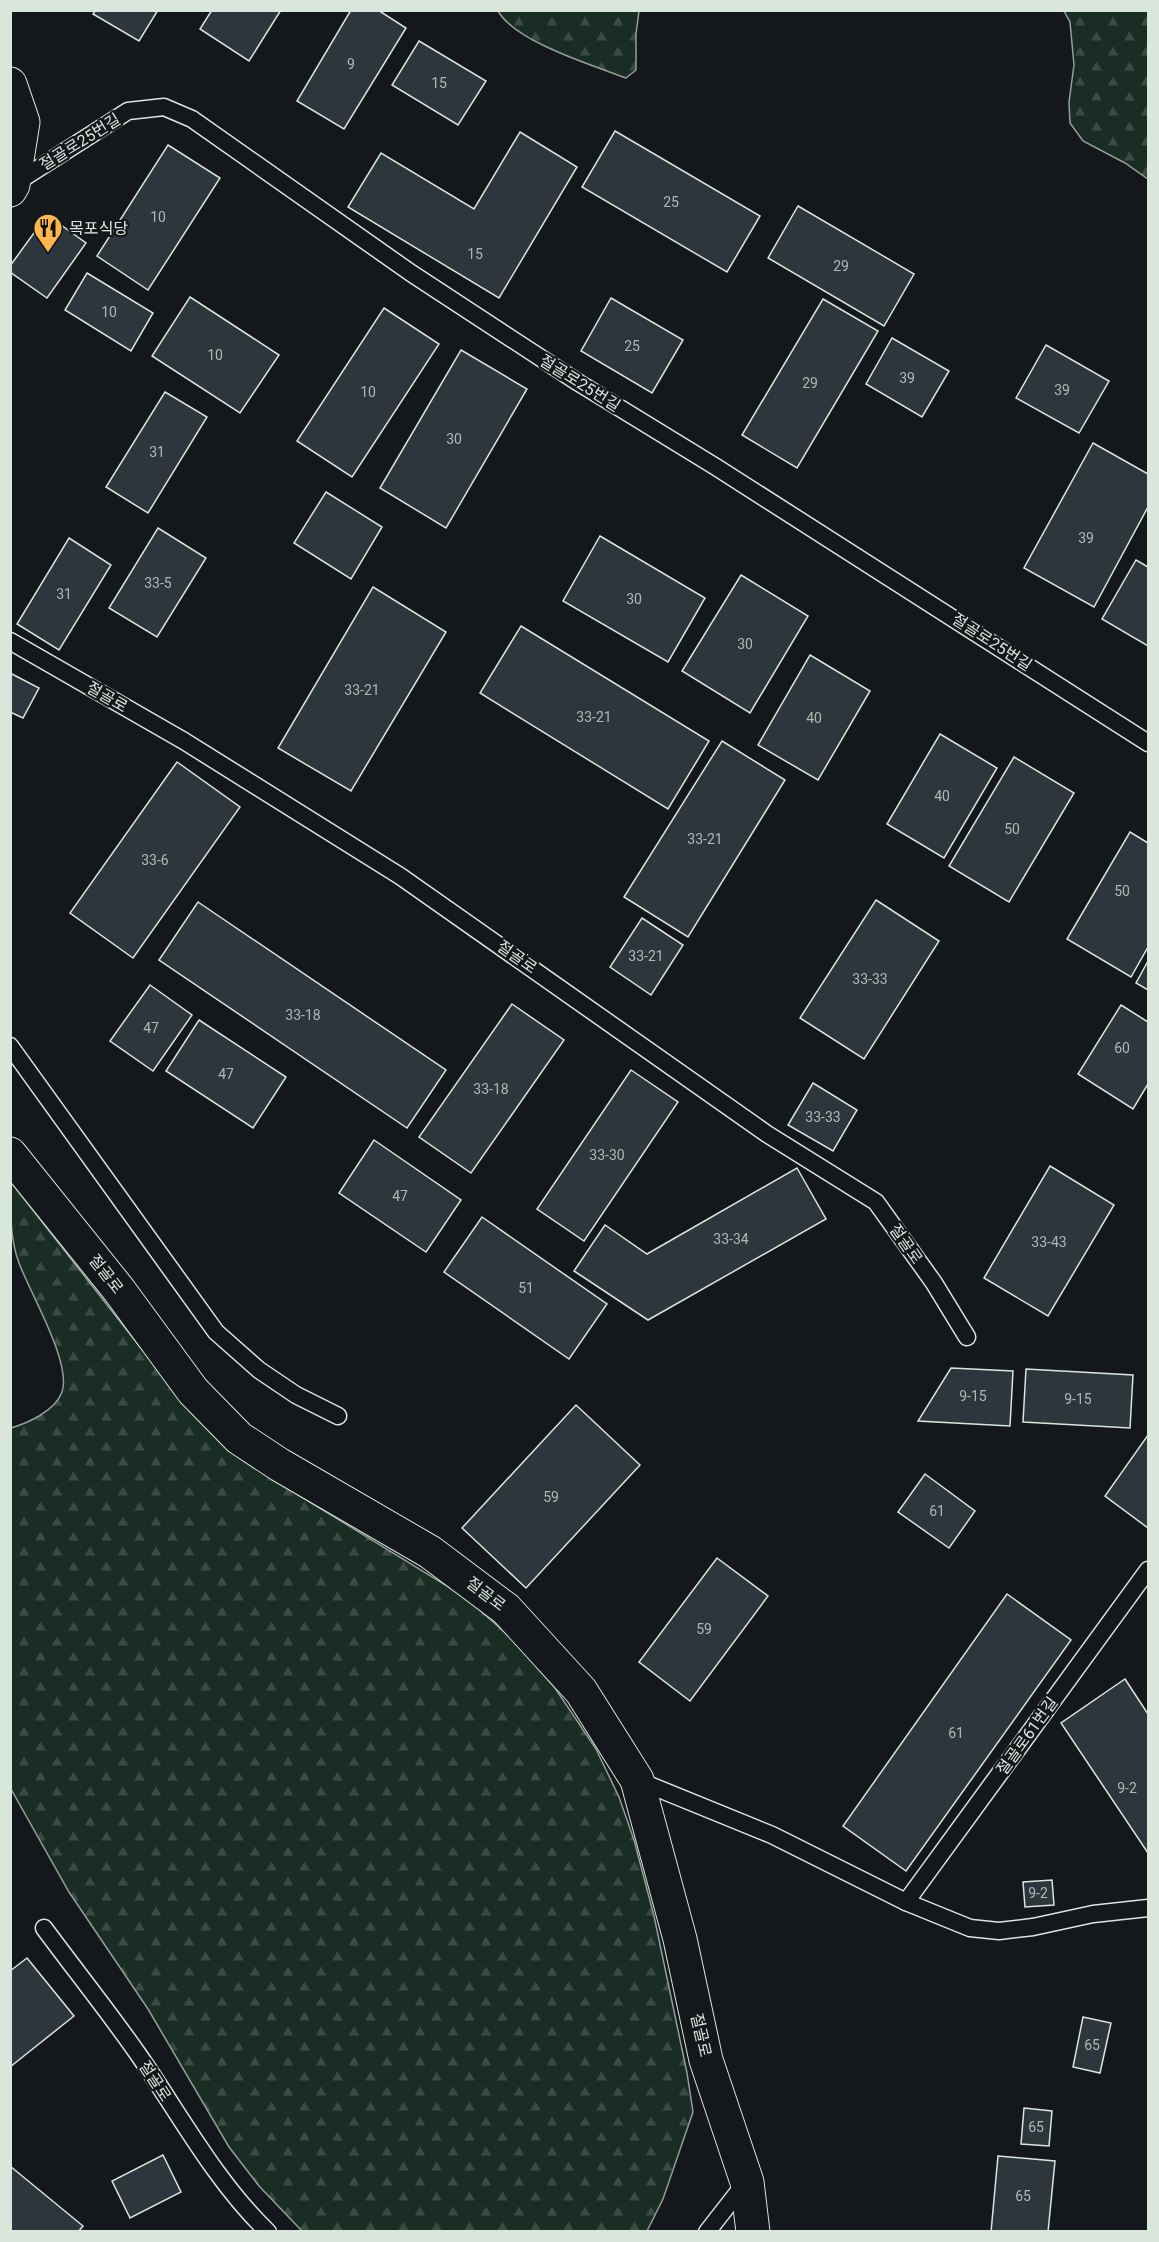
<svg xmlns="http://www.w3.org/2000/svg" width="1159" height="2242" font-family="Roboto,'Noto Sans KR',sans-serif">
  <defs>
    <pattern id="forest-firs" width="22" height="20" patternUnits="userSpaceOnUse" patternTransform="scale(1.5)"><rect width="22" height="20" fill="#1a2d24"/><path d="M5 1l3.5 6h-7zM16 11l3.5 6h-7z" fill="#3b4b43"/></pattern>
  </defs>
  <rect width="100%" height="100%" fill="#14181c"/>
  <g fill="url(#forest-firs)" stroke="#939e99" stroke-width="1.5">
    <path d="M 498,11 L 639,11 L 636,34 L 636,70 L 626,78 C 592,65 516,42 498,11 Z"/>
    <polygon points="1064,11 1148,11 1148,179 1125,163 1083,141 1070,123 1069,102 1074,65 1070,22"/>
    <path d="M 10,1181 L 169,1384 L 228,1448 L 287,1488 L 465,1597 L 510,1637 L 555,1688 L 596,1749 L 619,1797 L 634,1840 L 654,1916 L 687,2073 L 693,2112 L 663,2199 L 647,2231 L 302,2231 L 259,2186 L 229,2147 L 148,2009 L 69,1892 L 11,1789 L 11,1428 C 28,1423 55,1411 62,1392 C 72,1363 30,1293 19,1263 C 9,1236 11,1209 10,1181 Z"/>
  </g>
  <g fill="#2c363c" stroke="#d8e6dc" stroke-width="1.5">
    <polygon points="96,10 158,10 139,41 93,14"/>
    <polygon points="212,10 281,10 249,61 200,29"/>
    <polygon points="351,10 378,10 406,28 344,129 297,101"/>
    <polygon points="419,41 486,81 458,125 392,85"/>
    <polygon points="615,131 760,216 727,272 582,187"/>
    <polygon points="520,132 577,167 499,298 348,207 381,153 474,209"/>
    <polygon points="168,145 220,178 148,290 97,256"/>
    <polygon points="798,206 914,274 884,326 768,258"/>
    <polygon points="47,215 86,243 47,298 10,272 10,266"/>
    <polygon points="87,273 153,313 131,351 65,310"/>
    <polygon points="190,297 279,355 240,413 152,356"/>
    <polygon points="611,298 683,340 652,393 581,351"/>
    <polygon points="823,299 878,331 797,468 742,435"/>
    <polygon points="384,308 439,344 352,477 297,441"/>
    <polygon points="892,338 949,371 922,417 866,384"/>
    <polygon points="1046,345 1109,381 1079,433 1016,398"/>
    <polygon points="461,350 527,389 446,528 380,488"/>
    <polygon points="165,392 207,417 148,513 106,487"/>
    <polygon points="1093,443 1148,474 1148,507 1094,607 1024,568"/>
    <polygon points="326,492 382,527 351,579 294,543"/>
    <polygon points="158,528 206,558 157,637 109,608"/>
    <polygon points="600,536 705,598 668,662 563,601"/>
    <polygon points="69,538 111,565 59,650 17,624"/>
    <polygon points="1136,560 1148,567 1148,646 1102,619"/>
    <polygon points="741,575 808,616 750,713 682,671"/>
    <polygon points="373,587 446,632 351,791 278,748"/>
    <polygon points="521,626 709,741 668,809 480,693"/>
    <polygon points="810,655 870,691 818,780 758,745"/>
    <polygon points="10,673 39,688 23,718 10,712"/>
    <polygon points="940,734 997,768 944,858 887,824"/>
    <polygon points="722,741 785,780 688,937 624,897"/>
    <polygon points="1014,757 1074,793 1009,902 949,866"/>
    <polygon points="177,762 240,807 133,958 70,913"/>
    <polygon points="1130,832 1148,843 1148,947 1131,977 1067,939"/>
    <polygon points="876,900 939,941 864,1059 800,1018"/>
    <polygon points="198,902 446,1070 407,1128 159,960"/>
    <polygon points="642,918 683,945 651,995 610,967"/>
    <polygon points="1148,961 1148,990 1136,983"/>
    <polygon points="150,985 192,1015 153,1071 110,1041"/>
    <polygon points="512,1004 564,1040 471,1173 419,1137"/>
    <polygon points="1121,1005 1148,1022 1148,1084 1133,1109 1078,1074"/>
    <polygon points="199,1020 286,1077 253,1128 166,1071"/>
    <polygon points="631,1070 678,1102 584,1241 537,1209"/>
    <polygon points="813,1083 857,1110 833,1151 788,1125"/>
    <polygon points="374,1140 461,1200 426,1252 339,1193"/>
    <polygon points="1050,1166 1114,1205 1048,1316 984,1278"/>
    <polygon points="797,1168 826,1219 648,1320 574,1271 605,1225 647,1254"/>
    <polygon points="482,1217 607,1304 569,1359 444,1272"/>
    <polygon points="951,1368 1013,1371 1010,1426 918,1421"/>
    <polygon points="1026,1369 1133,1375 1130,1428 1023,1422"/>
    <polygon points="576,1405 640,1465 526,1588 462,1528"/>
    <polygon points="1148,1435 1148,1528 1105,1496"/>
    <polygon points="925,1474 975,1511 949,1548 898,1512"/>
    <polygon points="717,1558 768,1596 690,1701 639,1662"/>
    <polygon points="1007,1594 1071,1640 906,1871 843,1826"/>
    <polygon points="1125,1679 1148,1714 1148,1853 1061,1723"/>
    <polygon points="1052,1880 1054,1905 1025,1907 1023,1882"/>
    <polygon points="27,1958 74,2016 10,2067 10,1971"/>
    <polygon points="1083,2017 1111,2023 1100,2073 1073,2067"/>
    <polygon points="1024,2108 1052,2111 1049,2146 1021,2144"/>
    <polygon points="163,2155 181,2192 130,2218 112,2181"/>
    <polygon points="998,2156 1055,2161 1048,2232 991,2232"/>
    <polygon points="10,2166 83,2226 78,2232 10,2232"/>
  </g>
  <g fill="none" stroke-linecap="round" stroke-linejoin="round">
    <g stroke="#d8e6dc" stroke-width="19">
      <g id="service">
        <polyline points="14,184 128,111 164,107 192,119 411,273 579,383 716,467 1148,743"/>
        <polyline points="10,641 184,741 400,876 767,1134 876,1202 934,1283 967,1337"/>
        <polyline points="10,1046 216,1332 259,1370 296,1395 338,1416"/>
        <polyline points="637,1780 772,1835 906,1902 970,1928 999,1931 1033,1927 1093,1914 1148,1908"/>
        <polyline points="906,1902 1148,1570"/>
        <path d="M 44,1928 C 75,1970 108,2011 138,2054 C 179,2113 215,2181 268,2232"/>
        <polyline points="707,2232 746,2182"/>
      </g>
    </g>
    <g stroke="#d8e6dc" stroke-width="35">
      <g id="minor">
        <polyline points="10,84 23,122 13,185 10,190"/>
        <polyline points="10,1154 119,1290 193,1391 239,1438 280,1465 430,1552 506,1609 581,1691 637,1780 680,1939 706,2060 747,2182 753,2232"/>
      </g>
    </g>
    <use href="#service" stroke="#14181c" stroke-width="16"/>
    <use href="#minor" stroke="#14181c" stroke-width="33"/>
  </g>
  <defs>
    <g id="restaurant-pin" transform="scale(1.5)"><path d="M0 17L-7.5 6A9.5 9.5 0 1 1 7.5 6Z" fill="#ffb74d" stroke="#14181c"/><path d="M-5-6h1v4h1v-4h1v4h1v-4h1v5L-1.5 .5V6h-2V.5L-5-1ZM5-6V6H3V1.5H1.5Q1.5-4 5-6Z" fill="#111"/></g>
  </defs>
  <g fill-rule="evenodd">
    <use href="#restaurant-pin" x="48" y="228"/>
  </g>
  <g text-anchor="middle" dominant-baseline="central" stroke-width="4.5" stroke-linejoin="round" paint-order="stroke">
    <g font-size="14" fill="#adbab4">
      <text x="351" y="64">9</text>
      <text x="439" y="83">15</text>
      <text x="671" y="202">25</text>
      <text x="158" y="217">10</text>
      <text x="475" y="254">15</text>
      <text x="841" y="266">29</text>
      <text x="109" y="312">10</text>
      <text x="632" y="346">25</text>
      <text x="215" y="355">10</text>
      <text x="907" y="378">39</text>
      <text x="810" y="383">29</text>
      <text x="1062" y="390">39</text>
      <text x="368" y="392">10</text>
      <text x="454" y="439">30</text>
      <text x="157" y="452">31</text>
      <text x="1086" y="538">39</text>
      <text x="158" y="583">33-5</text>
      <text x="64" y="594">31</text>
      <text x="634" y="599">30</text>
      <text x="745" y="644">30</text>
      <text x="362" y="690">33-21</text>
      <text x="594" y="717">33-21</text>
      <text x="814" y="718">40</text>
      <text x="942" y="796">40</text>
      <text x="1012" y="829">50</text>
      <text x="705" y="839">33-21</text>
      <text x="155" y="860">33-6</text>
      <text x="1122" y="891">50</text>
      <text x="646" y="956">33-21</text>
      <text x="870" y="979">33-33</text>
      <text x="303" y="1015">33-18</text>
      <text x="151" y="1028">47</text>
      <text x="1122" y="1048">60</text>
      <text x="226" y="1074">47</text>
      <text x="491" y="1089">33-18</text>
      <text x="823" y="1117">33-33</text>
      <text x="607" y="1155">33-30</text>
      <text x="400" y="1196">47</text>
      <text x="731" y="1239">33-34</text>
      <text x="1049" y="1242">33-43</text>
      <text x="526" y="1288">51</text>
      <text x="973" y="1396">9-15</text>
      <text x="1078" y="1399">9-15</text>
      <text x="551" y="1497">59</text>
      <text x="937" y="1511">61</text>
      <text x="704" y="1629">59</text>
      <text x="956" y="1733">61</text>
      <text x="1127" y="1788">9-2</text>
      <text x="1038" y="1893">9-2</text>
      <text x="1092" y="2045">65</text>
      <text x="1036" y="2127">65</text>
      <text x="1023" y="2196">65</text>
    </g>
    <g font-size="16" fill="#d8e6dc" stroke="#14181c">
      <text transform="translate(80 142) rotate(-32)">절골로25번길</text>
      <text transform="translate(580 383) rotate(32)">절골로25번길</text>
      <text transform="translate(992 642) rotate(33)">절골로25번길</text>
      <text transform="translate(107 697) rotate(30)">절골로</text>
      <text transform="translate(517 957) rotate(35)">절골로</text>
      <text transform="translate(906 1244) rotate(55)">절골로</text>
      <text transform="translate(106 1274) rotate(52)">절골로</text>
      <text transform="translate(486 1594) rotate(37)">절골로</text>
      <text transform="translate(1027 1736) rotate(-54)">절골로61번길</text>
      <text transform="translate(701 2035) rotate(77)">절골로</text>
      <text transform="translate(155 2081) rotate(57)">절골로</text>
    </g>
    <g font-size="16" fill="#d8e6dc" stroke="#14181c" text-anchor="start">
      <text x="69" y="228">목포식당</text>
    </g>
  </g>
  <rect width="1159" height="2242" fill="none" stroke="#d8e6dc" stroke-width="24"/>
</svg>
